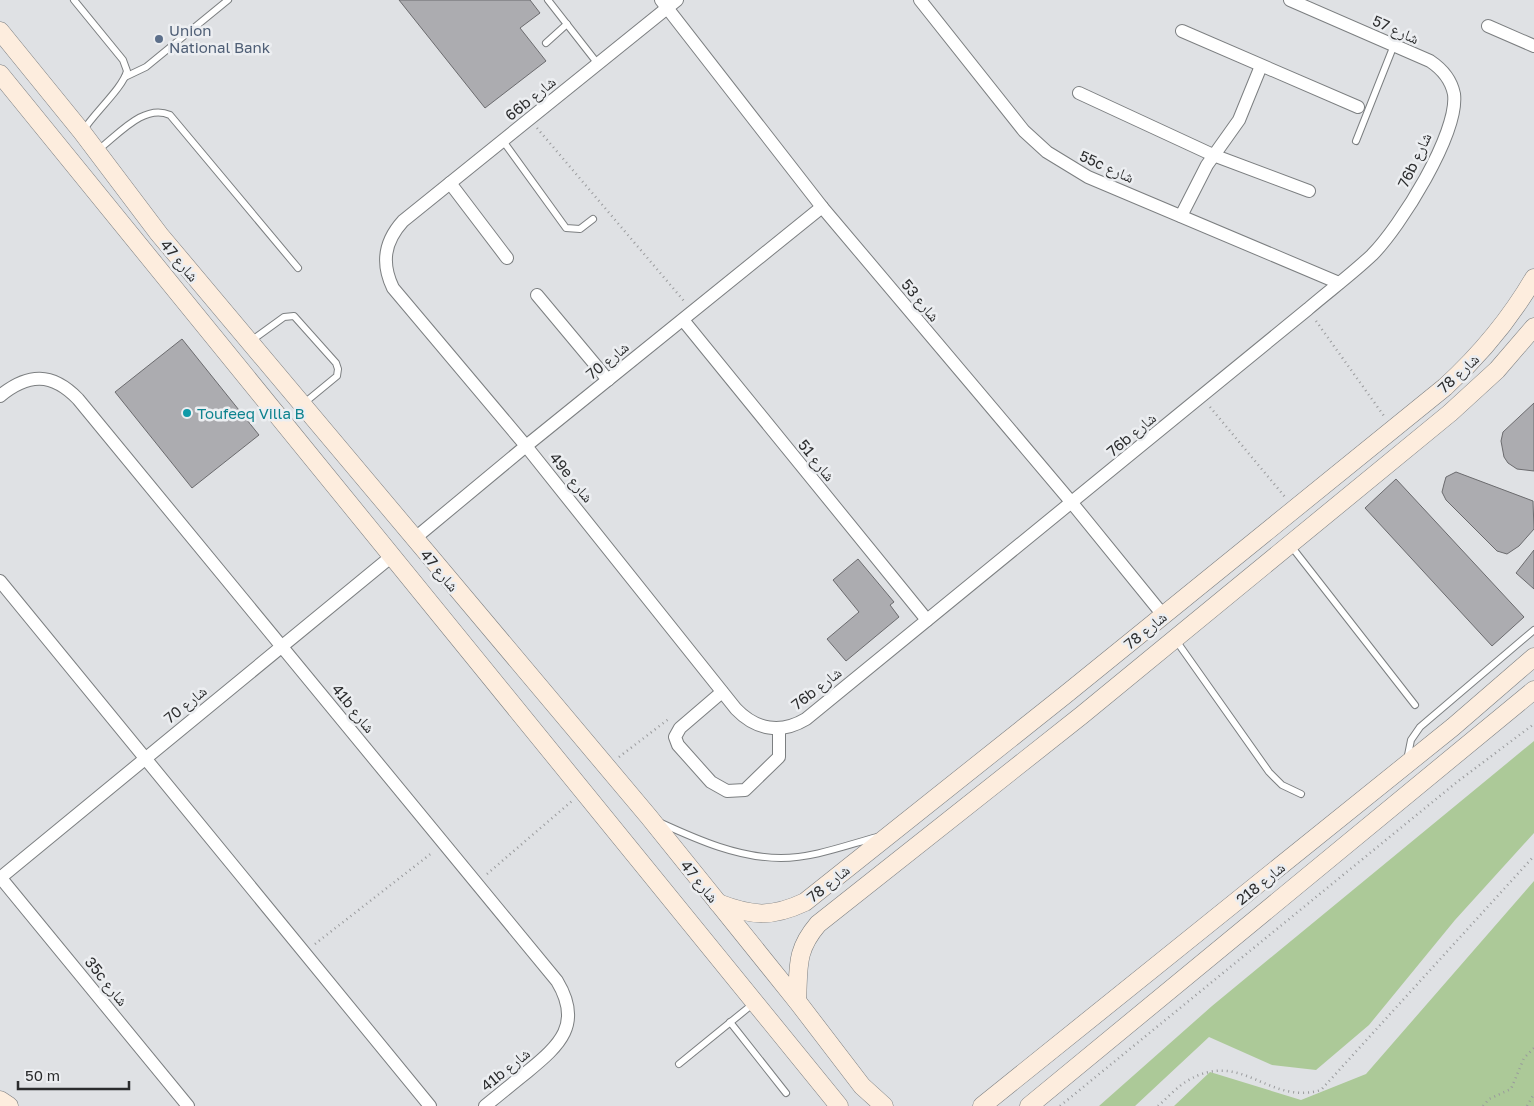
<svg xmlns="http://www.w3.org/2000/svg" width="1534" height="1106" font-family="'Golos Text','Noto Naskh Arabic',sans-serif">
  <rect width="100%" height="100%" fill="#dfe1e4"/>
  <g fill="#acc998">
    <polygon points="1534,741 1534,833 1455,920 1369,1025 1316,1070 1272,1065 1209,1037 1135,1106 1099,1106 1212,1006"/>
    <polygon points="1534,881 1534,1106 1174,1106 1210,1072 1301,1100 1366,1074"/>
  </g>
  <g fill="#acacb0" stroke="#6b6b6e">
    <polygon points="399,0 530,0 540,13 520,28 546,61 485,108"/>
    <polygon points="182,339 259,435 192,488 115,392"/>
    <polygon points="1534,403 1534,471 1517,469 1508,463 1504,457 1501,441 1503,432"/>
    <polygon points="1456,472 1533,501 1534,529 1519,546 1507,554 1497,551 1446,500 1442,492 1444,484 1446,477"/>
    <polygon points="1396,479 1524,617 1492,646 1365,508"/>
    <polygon points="1534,550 1534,589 1516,573"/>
    <polygon points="858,559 894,602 890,605 899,617 846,661 827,639 859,612 833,580"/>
  </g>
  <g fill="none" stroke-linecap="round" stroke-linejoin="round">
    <g stroke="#7c7f81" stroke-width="8">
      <g id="lane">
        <path d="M 74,0 L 123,60 L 127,71 C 123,88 93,114 83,131"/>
        <polyline points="548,0 598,64"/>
        <polyline points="546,43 567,24"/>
        <polyline points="125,77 146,67 228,0"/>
        <polyline points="503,141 566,228 580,229 593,219"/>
        <polyline points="1356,141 1394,45"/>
        <path d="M 98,150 C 118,135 144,103 170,115 L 298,268"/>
        <polyline points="251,341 284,317 294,316 336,363 338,369 337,376 303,404"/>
        <polyline points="1291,546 1415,705"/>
        <polyline points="1175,639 1269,772 1282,785 1301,794"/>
        <polyline points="1407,760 1411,740 1420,727 1534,630"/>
        <path d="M 661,823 C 698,840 739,858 781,858 C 813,858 847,845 877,837"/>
        <polyline points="730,1022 786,1093"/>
        <polyline points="679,1064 754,1003"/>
      </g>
    </g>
    <g stroke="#7c7f81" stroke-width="14">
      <g id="street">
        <polyline points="661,0 822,207 1072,503 1163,615"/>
        <path d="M 677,0 L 403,221 C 384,242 381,263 393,288 L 526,446 L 736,709 C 756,730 781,734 806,719 L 1308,309 C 1329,291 1352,274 1372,255 C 1400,227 1459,133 1454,94 C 1451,79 1442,69 1430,61 L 1290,0"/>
        <polyline points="920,0 1024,131 1047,152 1088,177 1339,283"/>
        <polyline points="1488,26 1534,46"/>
        <polyline points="1182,31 1358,107"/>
        <polyline points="1079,93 1213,155 1309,191"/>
        <polyline points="450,183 507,258"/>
        <polyline points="1181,216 1207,165 1239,120 1261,66"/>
        <polyline points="537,295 608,380"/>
        <polyline points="683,320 927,620"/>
        <path d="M 0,396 C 28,373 52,372 78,399 L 557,981 C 583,1024 560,1045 527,1072 C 513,1083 499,1095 485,1106"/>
        <polyline points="414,539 526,446 822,207"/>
        <polyline points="0,581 430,1106"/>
        <polyline points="722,692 680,728 675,737 678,745 711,782 727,791 745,790 779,757 779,729"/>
        <polyline points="0,877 188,1106"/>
        <polyline points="0,878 392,556"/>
      </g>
    </g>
    <g stroke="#7c7f81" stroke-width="19">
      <g id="secondary">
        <polyline points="0,31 82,132 159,234 649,817 797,1001 862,1086 884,1106"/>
        <polyline points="0,74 839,1106"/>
        <path d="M 718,903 C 752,916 771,918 805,902 L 1065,695 L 1445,387 C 1480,355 1510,319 1534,278"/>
        <path d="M 797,1001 C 799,967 795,951 818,924 L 1082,715 L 1450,413 L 1497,370 L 1534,327"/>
        <polyline points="0,1100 9,1106"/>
        <polyline points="982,1106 1453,727 1534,657"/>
        <polyline points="1029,1106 1534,690"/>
      </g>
    </g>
    <g stroke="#999a9c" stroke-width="2.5" stroke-dasharray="1 4" stroke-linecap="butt">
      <polyline points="537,128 684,301"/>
      <polyline points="1316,321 1384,416"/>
      <polyline points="1210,407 1285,497"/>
      <polyline points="619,757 670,718"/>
      <polyline points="487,874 572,801"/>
      <polyline points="315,944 433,852"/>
      <polyline points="1060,1106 1457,782 1534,724"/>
      <path d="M 1158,1106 C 1167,1098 1177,1087 1187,1081 C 1242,1048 1268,1106 1321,1090 L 1534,856"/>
      <polyline points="1483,1106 1489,1099 1511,1089 1524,1058 1534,1048"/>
      <polyline points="1527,1106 1534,1094"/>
    </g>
    <use href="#lane" stroke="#fff" stroke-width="6"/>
    <use href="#street" stroke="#fff" stroke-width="12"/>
    <use href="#secondary" stroke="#fdedde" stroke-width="18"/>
  </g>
  <circle fill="#5c6f8a" stroke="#eceef1" stroke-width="2" cx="159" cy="39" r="5"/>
  <circle fill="#0f9aa8" stroke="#eceef1" stroke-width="2" cx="187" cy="413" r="5"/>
  <g text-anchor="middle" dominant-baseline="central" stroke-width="5" stroke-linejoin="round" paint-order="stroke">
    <g font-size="15" fill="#2b2c2d" stroke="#eceef1">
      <text transform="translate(1396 29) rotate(24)">شارع 57</text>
      <text transform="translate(530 98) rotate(-39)">66b شارع</text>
      <text transform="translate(1414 160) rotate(-65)">76b شارع</text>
      <text transform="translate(1107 166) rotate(24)">55c شارع</text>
      <text transform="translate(180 260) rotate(50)">شارع 47</text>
      <text transform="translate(921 300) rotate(50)">شارع 53</text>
      <text transform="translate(607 360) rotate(-39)">شارع 70</text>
      <text transform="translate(1458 373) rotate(-43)">شارع 78</text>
      <text transform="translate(1131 434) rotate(-40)">76b شارع</text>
      <text transform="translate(817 460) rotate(51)">شارع 51</text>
      <text transform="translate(572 477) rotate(51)">49e شارع</text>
      <text transform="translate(440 570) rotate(50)">شارع 47</text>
      <text transform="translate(1145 630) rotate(-39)">شارع 78</text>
      <text transform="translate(816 688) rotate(-38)">76b شارع</text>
      <text transform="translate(185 704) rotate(-39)">شارع 70</text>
      <text transform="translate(354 708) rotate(51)">41b شارع</text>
      <text transform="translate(700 881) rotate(51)">شارع 47</text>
      <text transform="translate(828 883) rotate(-39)">شارع 78</text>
      <text transform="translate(1260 883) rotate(-39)">شارع 218</text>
      <text transform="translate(107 981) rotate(51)">35c شارع</text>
      <text transform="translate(505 1069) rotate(-39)">41b شارع</text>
    </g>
    <g font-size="15" fill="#4e5e75" stroke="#eceef1" text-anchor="start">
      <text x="169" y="30">Union<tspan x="169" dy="17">National Bank</tspan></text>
    </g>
    <g font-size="15" fill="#0d838f" stroke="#eceef1" text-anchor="start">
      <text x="197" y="413">Toufeeq Villa B</text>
    </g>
  </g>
  <path d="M18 1081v8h111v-8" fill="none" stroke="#2b2c2d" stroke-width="2.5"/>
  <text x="25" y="1081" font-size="15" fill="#2b2c2d" stroke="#eceef1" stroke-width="4" paint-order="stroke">50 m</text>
</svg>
